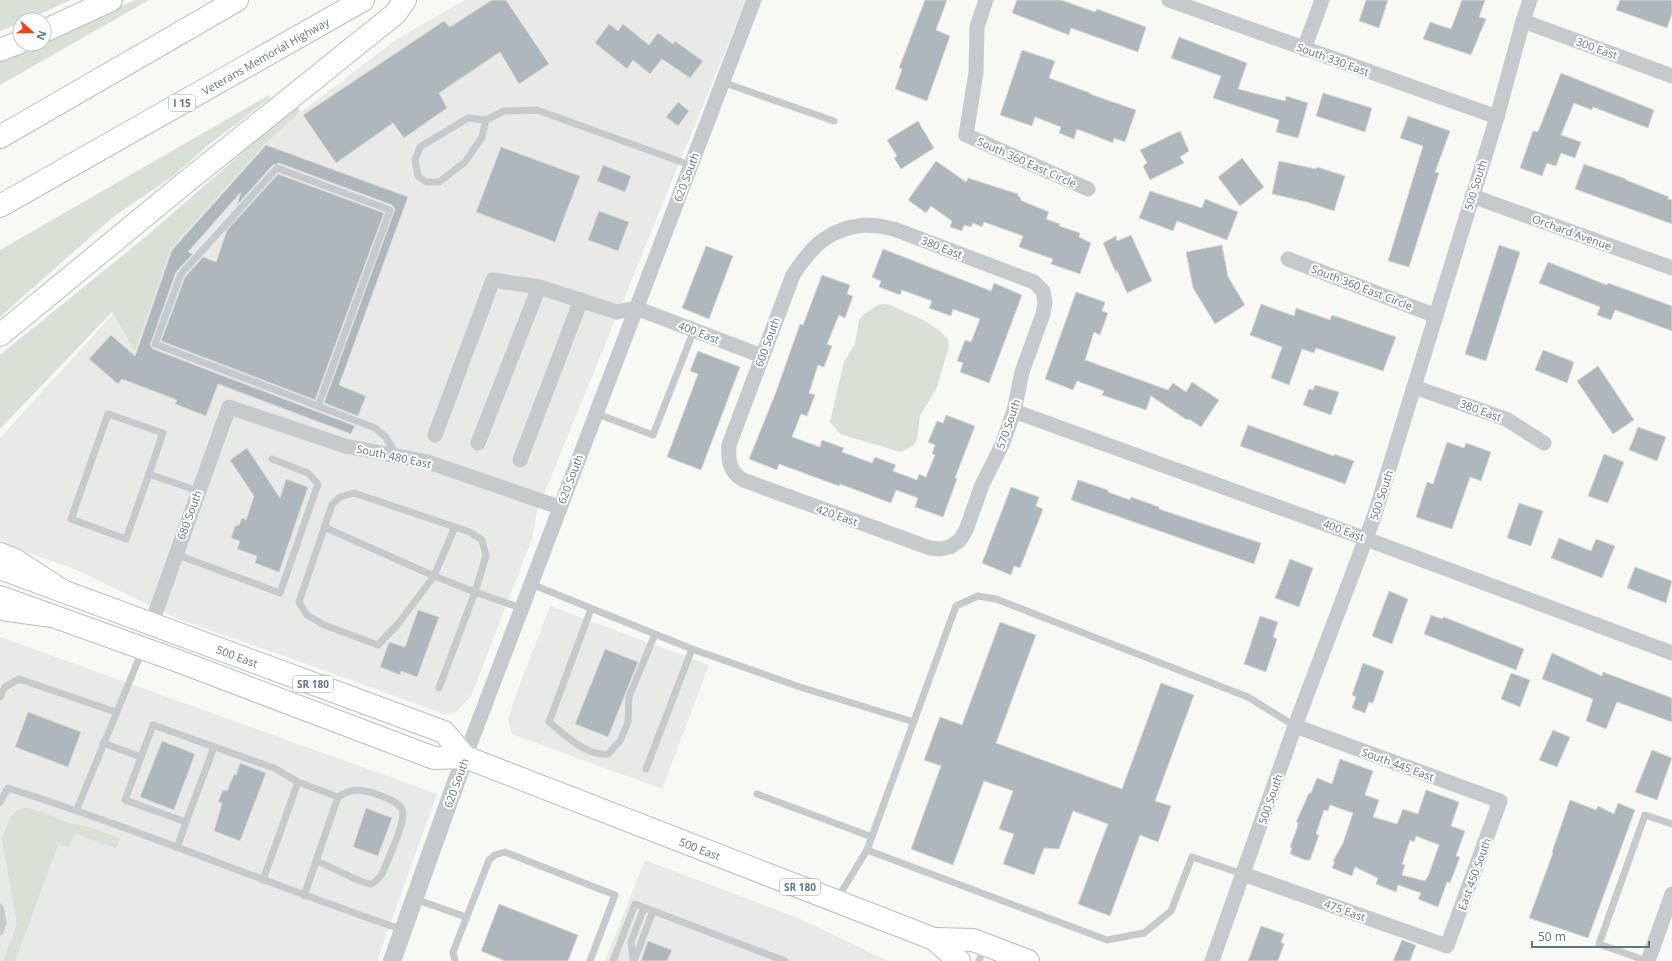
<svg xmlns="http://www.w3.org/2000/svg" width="1672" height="961" font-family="'Open Sans',sans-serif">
  <rect width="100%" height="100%" fill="#f8f8f4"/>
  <g fill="#e9e9e8">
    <polygon points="465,0 746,0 537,511 532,539 471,696 455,713 444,714 290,658 178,619 70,567 25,552 0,540 0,438 112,315 168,240 262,142 397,39"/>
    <polygon points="550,606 709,665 662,789 512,734 508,720 514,700"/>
    <polygon points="0,637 437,794 377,961 0,961"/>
    <polygon points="645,860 800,919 888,961 605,961"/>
  </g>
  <g fill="#d9e0d5">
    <polygon points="0,0 71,0 27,20 20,20 20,23 0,31"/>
    <polygon points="135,0 149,0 0,85 0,61 44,44 44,42"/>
    <polygon points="269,95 270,98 207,146 173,176 113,217 0,317 0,250"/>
    <polygon points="297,105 300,112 266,143 171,248 135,351 112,312 0,429 0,355 143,239"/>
    <polygon points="884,304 890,305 925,321 940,331 948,339 949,346 937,387 920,416 917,439 914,445 901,452 840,434 830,422 844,362 855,344 859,320 864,314 878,305"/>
    <polygon points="24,808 32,809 72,824 93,828 120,839 117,847 115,848 77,834 72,838 69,847 58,845 15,961 3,961 17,924 2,839 11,816 16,811"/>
  </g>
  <g fill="#adb7bc" stroke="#d9d9d7" fill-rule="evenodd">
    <polygon points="492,0 506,0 549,64 519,84 500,52 439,93 447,108 404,138 393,123 336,163 303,115 444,21 450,27"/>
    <polygon points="925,0 947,0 936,30 950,36 927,101 895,89 902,69 899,68"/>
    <polygon points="1017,0 1061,0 1095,12 1097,9 1146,27 1138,52 1071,28 1069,35 1012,13"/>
    <polygon points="1366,0 1388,0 1379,28 1359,21"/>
    <polygon points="1462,0 1485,0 1479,17 1486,19 1471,55 1423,39 1430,22 1451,29"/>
    <polygon points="1620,0 1672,0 1672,14 1667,28 1616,10"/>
    <polygon points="609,24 618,31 623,24 649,45 658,33 673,44 675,41 703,61 690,78 662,59 650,74 633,60 627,69 595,43"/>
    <polygon points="1179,37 1247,63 1238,89 1285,101 1286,96 1308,103 1298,138 1276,132 1279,120 1213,98 1221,76 1171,58"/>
    <polygon points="1022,50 1055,61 1049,78 1090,93 1090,94 1136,110 1125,142 1114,138 1113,143 1077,129 1074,139 1059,133 1061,127 1035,117 1032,126 1000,115"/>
    <polygon points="1561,73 1654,110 1648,128 1593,107 1592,110 1574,103 1561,135 1581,142 1575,158 1561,153 1556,166 1547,163 1542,176 1520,168 1533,131 1538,132"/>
    <polygon points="1323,93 1372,108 1365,132 1316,116"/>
    <polygon points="678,102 689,111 678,126 666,117"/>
    <polygon points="1408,116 1450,131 1435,172 1439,173 1409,267 1388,261 1423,146 1400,138"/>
    <polygon points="918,121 934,148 901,169 894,158 897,156 887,140"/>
    <polygon points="1180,131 1189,151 1180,157 1184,163 1150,180 1143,166 1147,163 1140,150"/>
    <polygon points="266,145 408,197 339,385 366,396 358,416 324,403 395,209 392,205 279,163 273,165 237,205 241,192 188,252 193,254 176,272 150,345 153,349 355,426 351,434 218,384 206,416 175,404 177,400 122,379 118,384 89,359 111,335 135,356 172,250"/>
    <polygon points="501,147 580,176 555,242 476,212"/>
    <polygon points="1242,158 1264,187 1240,206 1218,177"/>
    <polygon points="936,161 966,182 968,178 1018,194 1018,196 1021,198 1020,200 1049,212 1046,219 1060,224 1059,226 1080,233 1079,237 1091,243 1080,274 1051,264 1053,259 1019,247 1023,236 984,222 982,227 973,223 971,227 964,225 962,231 950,227 952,221 931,206 926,213 908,200"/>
    <polygon points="1279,161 1316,169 1317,167 1345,176 1334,211 1307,202 1272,194"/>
    <polygon points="1584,164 1626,179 1626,180 1669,197 1668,199 1672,200 1672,224 1575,189"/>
    <polygon points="603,165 631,176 625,192 597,181"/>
    <polygon points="278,174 384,213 315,400 161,341 185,277 203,257 216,262 227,230"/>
    <polygon points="1150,191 1202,208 1205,199 1238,212 1227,240 1177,221 1173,231 1139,218"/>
    <polygon points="599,211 629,222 618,251 588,240"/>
    <polygon points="1131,235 1152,281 1127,293 1117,270 1116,273 1103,243 1116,236 1117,241"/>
    <polygon points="1222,245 1228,277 1245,305 1215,324 1193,288 1186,252"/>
    <polygon points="1499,245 1520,252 1486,361 1465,354"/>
    <polygon points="706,246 733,256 709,319 682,308"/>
    <polygon points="883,249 991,291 994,283 1022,295 989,383 960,372 963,363 957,361 965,340 971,342 980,319 953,309 951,316 929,308 932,301 902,290 900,295 879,287 881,281 872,277"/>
    <polygon points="1548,262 1607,285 1608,283 1672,306 1672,331 1615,310 1611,320 1597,315 1600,307 1539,283"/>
    <polygon points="822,275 850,285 847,294 853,296 845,318 839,315 827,344 832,346 824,367 818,365 809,393 815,395 807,416 801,414 792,437 820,447 822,440 844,448 842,452 872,463 875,457 896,465 893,471 917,480 919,474 926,477 935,455 932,454 935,445 928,442 937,421 943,423 946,415 975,426 955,478 957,479 943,517 915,507 918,498 896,490 891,503 840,484 839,486 779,464 777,470 749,459 776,392 800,324 803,325"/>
    <polygon points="1076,292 1105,302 1102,311 1108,313 1100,335 1094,332 1085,360 1168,390 1173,383 1186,392 1192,382 1219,400 1201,427 1189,419 1187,420 1151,396 1146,410 1102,395 1104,391 1077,381 1073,390 1045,379"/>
    <polygon points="1261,304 1294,316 1296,308 1330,320 1332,315 1396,337 1383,371 1316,348 1314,353 1302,349 1289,385 1271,378 1282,347 1250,335"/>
    <polygon points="1543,350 1574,362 1567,383 1535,370"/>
    <polygon points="698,351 740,367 701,470 667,457 698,374 690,371"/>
    <polygon points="1598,366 1634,420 1613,434 1577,381"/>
    <polygon points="1315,385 1339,392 1331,415 1303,405 1309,389 1313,390"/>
    <polygon points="1248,425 1334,456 1334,454 1354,461 1345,484 1240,446"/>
    <polygon points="1638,427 1666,437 1657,461 1629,450"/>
    <polygon points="1447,442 1464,448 1466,443 1491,452 1481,481 1470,477 1452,529 1416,517 1427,482 1433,484"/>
    <polygon points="247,448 280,498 286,479 308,487 279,572 255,563 257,556 237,549 240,541 231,538 235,526 239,525 242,518 246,520 254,496 230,460"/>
    <polygon points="1604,454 1624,462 1608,503 1588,496"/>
    <polygon points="1078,480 1108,490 1108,492 1130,500 1131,497 1159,507 1159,509 1261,543 1254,564 1071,500"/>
    <polygon points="1011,487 1039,497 1036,506 1043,509 1020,568 1014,566 1011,575 982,563"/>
    <polygon points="1519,503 1543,511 1531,546 1507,538"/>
    <polygon points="1559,538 1591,551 1596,539 1615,546 1602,578 1551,558"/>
    <polygon points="1290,559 1313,568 1299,607 1275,598"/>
    <polygon points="1635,567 1672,581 1666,603 1627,588"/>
    <polygon points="1389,591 1408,599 1392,644 1372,636"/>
    <polygon points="418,610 439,617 417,677 401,671 400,675 380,667 389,642 405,647"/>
    <polygon points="1431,615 1442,619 1444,617 1524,649 1516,670 1424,634"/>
    <polygon points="1260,616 1278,622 1273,637 1277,639 1266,672 1244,664"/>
    <polygon points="1000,622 1036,635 996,743 1122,789 1161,683 1194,695 1155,801 1171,806 1158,842 1140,835 1110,916 1078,904 1108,824 1073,811 1059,849 1044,848 1034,875 1003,864 1014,834 999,829 1013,791 984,781 953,865 911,849 941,766 924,760 940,717 962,725"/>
    <polygon points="605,649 638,662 608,737 575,724"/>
    <polygon points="1552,653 1602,676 1603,672 1672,698 1672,722 1617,702 1606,729 1586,721 1593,699 1542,679"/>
    <polygon points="1363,663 1384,671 1373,703 1369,702 1365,713 1352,708 1356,697 1352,695"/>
    <polygon points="1511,673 1530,680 1520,707 1501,699"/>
    <polygon points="28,712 81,732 68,767 15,747"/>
    <polygon points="1553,730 1570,737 1557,767 1539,760"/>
    <polygon points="162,741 195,754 174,810 140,797"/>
    <polygon points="1652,750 1672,758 1657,800 1635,792"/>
    <path d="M 1340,759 L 1373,771 L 1365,795 L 1379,800 L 1373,817 L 1397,824 L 1403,809 L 1418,814 L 1426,790 L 1459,802 L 1451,826 L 1465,831 L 1456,856 L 1460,857 L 1450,883 L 1447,882 L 1438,907 L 1418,899 L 1421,893 L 1398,885 L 1396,892 L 1376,884 L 1378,878 L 1355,867 L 1352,876 L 1332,868 L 1335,862 L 1333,861 L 1343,843 L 1353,813 L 1330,805 L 1328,811 L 1324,810 L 1316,834 L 1319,835 L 1310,860 L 1305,860 L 1290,854 L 1292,848 L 1290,847 L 1297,828 L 1298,822 L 1296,822 L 1309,793 L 1311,793 L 1317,778 L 1332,784 ZM 1416,836 L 1439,845 L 1429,874 L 1425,881 L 1402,875 L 1405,865 L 1402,864 L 1410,840 L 1414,842 Z"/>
    <polygon points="240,763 266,773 240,841 214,831 222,803 218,802 223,790 227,791 234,774 236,775"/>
    <polygon points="1570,800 1596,810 1598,806 1614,814 1618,803 1635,810 1588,938 1529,918 1553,853 1552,852"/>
    <polygon points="366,808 392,818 378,856 353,847"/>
    <polygon points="499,904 578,935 568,961 505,961 481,951"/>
    <polygon points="1261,926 1284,934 1281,942 1284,944 1278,961 1248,961"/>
    <polygon points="1402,940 1416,945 1410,961 1393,961"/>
    <polygon points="648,941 672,950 667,961 641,961"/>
  </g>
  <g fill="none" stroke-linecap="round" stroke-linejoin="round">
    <g stroke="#b8bdc0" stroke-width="24">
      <g id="primary">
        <path id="s1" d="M 0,568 L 444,732 L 465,757"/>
        <path id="s2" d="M 0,597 L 178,661 L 434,758 L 465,757 L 934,939 L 959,961"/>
        <polyline points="934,939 973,940 1028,961"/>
      </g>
    </g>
    <g stroke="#b9bdc0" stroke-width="24">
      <g id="motorway">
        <polyline points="44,31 111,0"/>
        <polyline points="0,50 20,42"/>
        <polyline points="0,137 237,0"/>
        <path id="s3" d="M 0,206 L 363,0"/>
        <polyline points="0,335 186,182 395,14 405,0"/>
        <polyline points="0,554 15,560 61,590"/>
        <polyline points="0,609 52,616"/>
      </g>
    </g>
    <g stroke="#c5cacd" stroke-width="7">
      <polyline points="722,82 834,121"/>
      <polyline points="486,120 482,137 465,162 439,182 426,182 418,176 415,160 420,147 468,118 486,120 504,111 537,110 690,165"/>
      <polyline points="318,406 390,210 277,168 181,274 155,344 375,428 386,437 396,455"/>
      <polyline points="595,413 653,435 694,330"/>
      <polyline points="149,474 163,433 108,414 71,519 126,539 149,474 198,491"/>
      <polygon points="354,493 470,532 482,540 486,556 475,592 434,576 398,624 378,645 324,625 307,615 299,602 332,505 340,497"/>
      <polyline points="324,527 434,576 455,527"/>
      <polyline points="175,554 280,593 318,484 308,473 272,459"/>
      <polyline points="531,584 692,649 800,687 914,722"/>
      <path d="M 591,609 L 549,722 C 565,735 586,756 608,754 L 620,741 L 628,722 L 629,697 L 655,634"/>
      <polyline points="439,688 475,592 521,608"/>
      <polyline points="0,697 5,687 19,679 116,712"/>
      <polyline points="103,743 141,757"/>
      <polyline points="646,769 692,649"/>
      <polyline points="757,794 872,837"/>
      <path d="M 0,802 L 8,788 C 141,830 270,885 403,930"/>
      <polyline points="77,809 142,651"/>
      <polyline points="186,822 214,747"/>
      <polyline points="177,848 186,822 125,800 153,725 274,768 298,782 338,797 304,896"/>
      <polyline points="867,850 1107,940 1144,933 1171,911 1192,857 1243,874"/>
      <path d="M 316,861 C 326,864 364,885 371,884 C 376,882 379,878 382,874 C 387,862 407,820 402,809 C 397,801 384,797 376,794 C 361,789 352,788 338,797"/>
      <polyline points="263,880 298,782"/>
      <polyline points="415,899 466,917"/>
      <polyline points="837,899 867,850 956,606 978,596 996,599 1248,697 1295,726"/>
      <polyline points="0,907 3,923 0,932"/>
      <polyline points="455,961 453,952 489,860 495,855 505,852 615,895 590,961"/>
      <polyline points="613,961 635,904 785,961"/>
      <polyline points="633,961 631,942 644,908"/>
      <polyline points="634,961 653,911"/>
      <polyline points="979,961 985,946"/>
      <polyline points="1647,961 1599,944 1645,815 1672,824"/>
    </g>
    <g stroke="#c5cacd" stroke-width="15">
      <polyline points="986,0 977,27 976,72 966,135 1088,189"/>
      <polyline points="1169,0 1497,117"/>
      <polyline points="1523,21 1672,76"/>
      <polyline points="1304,49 1322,0"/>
      <polyline points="1472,196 1672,268"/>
      <path d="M 864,225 L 879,226 L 894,229 L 1034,282 L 1043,291 L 1045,302 L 1043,314 L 1022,372 L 1014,411 L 1002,445 L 982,485 L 966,530 L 960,540 L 950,547 L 940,549 L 930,548 L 743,480 C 729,471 728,460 729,445 L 793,275 C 812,246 828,229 864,225 Z"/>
      <polyline points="1288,259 1436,316"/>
      <polyline points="1414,387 1506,419 1544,443"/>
      <polyline points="1014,411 1350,533 1672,653"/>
      <polyline points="435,435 493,280 539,287 617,312 636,308 762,356"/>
      <polyline points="478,443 539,287"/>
      <polyline points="520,460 581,300"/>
      <polyline points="151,625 229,407 345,446 428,462 559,507"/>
      <polyline points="465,757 754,0"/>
      <polyline points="1243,874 1447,946 1500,801 1295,726"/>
      <polyline points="1212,961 1295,726 1374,517 1497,117 1523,21 1530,0"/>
      <polyline points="1648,961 1672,894"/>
    </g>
    <polyline stroke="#c5cacd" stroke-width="18" points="392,961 465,757"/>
    <use href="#primary" stroke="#fff" stroke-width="22"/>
    <use href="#motorway" stroke="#fff" stroke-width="22"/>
  </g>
  <g text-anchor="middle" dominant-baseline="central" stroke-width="4" stroke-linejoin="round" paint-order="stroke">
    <g fill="#fff" stroke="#909ea8" stroke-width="1">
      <rect x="169" y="95" width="26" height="16" rx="3"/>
      <rect x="293" y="676" width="40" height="16" rx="3"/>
      <rect x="780" y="879" width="40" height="16" rx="3"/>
    </g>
    <g font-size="10" font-weight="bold" fill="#607582">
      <text x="182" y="103">I 15</text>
      <text x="313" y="684">SR 180</text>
      <text x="800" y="887">SR 180</text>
    </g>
    <g font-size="11" fill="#607582" stroke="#fff">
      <text transform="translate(1597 48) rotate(20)">300 East</text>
      <text stroke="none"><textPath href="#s3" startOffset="305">Veterans Memorial Highway</textPath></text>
      <text transform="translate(1333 59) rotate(20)">South 330 East</text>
      <text transform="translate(1027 162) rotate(24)">South 360 East Circle</text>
      <text transform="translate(686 177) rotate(-69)">620 South</text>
      <text transform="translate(1475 185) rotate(-73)">500 South</text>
      <text transform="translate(1572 232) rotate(20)">Orchard Avenue</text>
      <text transform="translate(942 247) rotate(21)">380 East</text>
      <text transform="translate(1362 287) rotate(21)">South 360 East Circle</text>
      <text transform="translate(699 332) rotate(21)">400 East</text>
      <text transform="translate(767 342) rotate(-70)">600 South</text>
      <text transform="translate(1481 410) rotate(20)">380 East</text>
      <text transform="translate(1008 424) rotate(-71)">570 South</text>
      <text transform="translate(394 456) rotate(12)">South 480 East</text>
      <text transform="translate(570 479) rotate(-69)">620 South</text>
      <text transform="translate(1381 495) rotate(-72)">500 South</text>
      <text transform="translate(189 515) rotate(-70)">680 South</text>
      <text transform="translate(837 515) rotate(19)">420 East</text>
      <text transform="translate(1344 530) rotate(20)">400 East</text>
      <text stroke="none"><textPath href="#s1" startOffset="253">500 East</textPath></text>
      <text transform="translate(1398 764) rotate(20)">South 445 East</text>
      <text transform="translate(456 783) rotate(-70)">620 South</text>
      <text transform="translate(1270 799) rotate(-71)">500 South</text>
      <text stroke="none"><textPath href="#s2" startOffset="746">500 East</textPath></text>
      <text transform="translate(1474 874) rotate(-70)">East 450 South</text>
      <text transform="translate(1345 910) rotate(20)">475 East</text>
    </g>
  </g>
  <g transform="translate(32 32) rotate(110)"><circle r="19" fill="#ffffff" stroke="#bfc8cd"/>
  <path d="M0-3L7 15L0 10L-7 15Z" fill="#f3431a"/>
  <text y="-6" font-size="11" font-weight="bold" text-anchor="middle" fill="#607582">N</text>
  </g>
  <path d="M1532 941v6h117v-6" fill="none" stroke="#607582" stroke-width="2"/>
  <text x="1538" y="941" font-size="12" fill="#607582" stroke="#ffffff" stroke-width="3" paint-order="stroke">50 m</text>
</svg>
